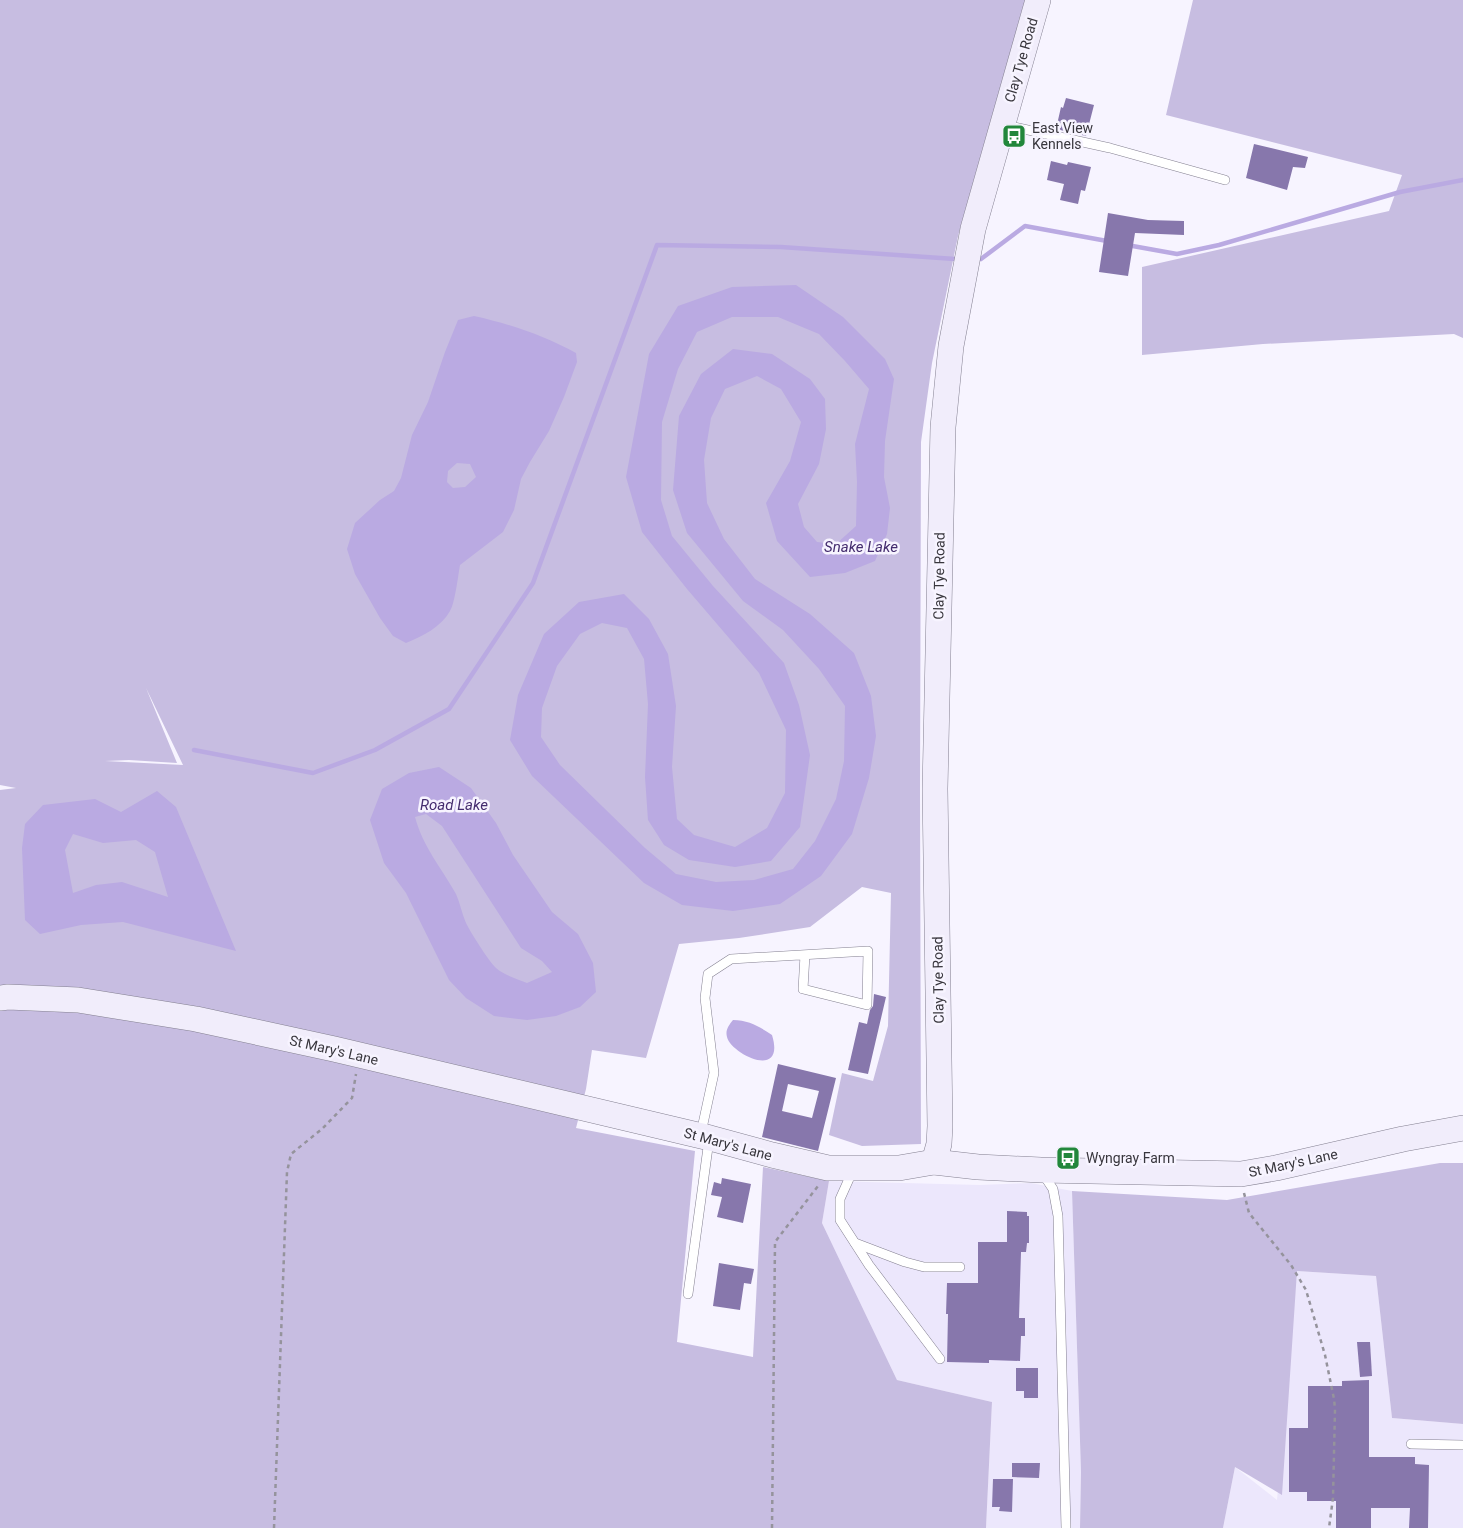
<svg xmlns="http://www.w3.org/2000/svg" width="1463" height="1528" font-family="Roboto,sans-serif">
  <rect width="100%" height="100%" fill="#f7f4ff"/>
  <g fill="#ece7fc">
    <polygon points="829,1181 980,1185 1031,1183 1072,1191 1081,1472 1080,1528 986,1528 992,1402 897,1380 822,1223"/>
    <polygon points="1297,1271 1376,1276 1392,1418 1463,1424 1463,1528 1223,1528 1235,1467 1277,1500"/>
  </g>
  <g fill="#c7bde1" fill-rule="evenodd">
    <path d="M 0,0 L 1025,0 L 958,236 L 932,363 L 921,442 L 920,793 L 921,1144 L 862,1146 L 829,1135 L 842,1073 L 873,1081 L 888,1026 L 891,893 L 862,887 L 810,927 L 739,938 L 679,944 L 646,1058 L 592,1050 L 586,1089 L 576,1128 L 695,1151 L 677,1342 L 753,1357 L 763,1167 L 829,1181 L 822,1223 L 897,1380 L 992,1402 L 986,1528 L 0,1528 L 0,790 L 16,788 L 0,785 ZM 146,688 L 183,765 L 105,761 L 129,760 L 177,763 Z"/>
    <polygon points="1193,0 1463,0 1463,338 1454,334 1263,344 1142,355 1142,267 1389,211 1402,175 1166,115"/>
    <polygon points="1440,1163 1463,1163 1463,1424 1392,1418 1376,1276 1297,1271 1282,1495 1235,1467 1223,1528 1080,1528 1081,1472 1072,1191 1227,1200"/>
  </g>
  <g fill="#baaae2" fill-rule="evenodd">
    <path d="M 796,285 L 843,317 L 885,359 L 894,379 L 885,441 L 884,477 L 890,508 L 887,534 L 875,561 L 845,573 L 810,577 L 777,541 L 766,503 L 790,461 L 801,422 L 781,389 L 757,376 L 725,389 L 711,418 L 704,460 L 707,503 L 724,539 L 755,579 L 810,614 L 854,653 L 871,696 L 876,736 L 869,778 L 852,834 L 821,876 L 780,904 L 733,911 L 682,905 L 644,883 L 532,776 L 510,740 L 518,695 L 544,634 L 579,602 L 624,594 L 649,619 L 668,654 L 676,706 L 672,767 L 677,819 L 694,835 L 735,847 L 767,828 L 785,793 L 786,730 L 759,673 L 687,589 L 642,532 L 626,477 L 649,354 L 678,306 L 732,287 ZM 732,317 L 778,317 L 819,334 L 845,361 L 869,389 L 855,444 L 857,482 L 856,526 L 836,544 L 817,542 L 804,527 L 798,504 L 819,464 L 826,429 L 825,399 L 810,379 L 772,354 L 733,349 L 701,374 L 679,416 L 673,490 L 687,533 L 743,601 L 783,630 L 819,669 L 845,706 L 844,761 L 836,799 L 815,841 L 793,869 L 754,880 L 716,882 L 676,874 L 645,848 L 560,765 L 541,737 L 542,708 L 557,666 L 580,634 L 602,623 L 627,628 L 644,659 L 648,704 L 645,777 L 648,820 L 664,845 L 689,860 L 735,867 L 771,861 L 800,827 L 810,755 L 799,705 L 784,663 L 713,586 L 672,536 L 661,500 L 662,422 L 678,369 L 697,332 Z"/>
    <path d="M 474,316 C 510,324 543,335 576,353 L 577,362 L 564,397 L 549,431 L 530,462 L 521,479 L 514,510 L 503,532 L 460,565 C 458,576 455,603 450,611 C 441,627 423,636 406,643 L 393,636 L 380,618 L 355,574 L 347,549 L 355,523 L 380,500 L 394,491 L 401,478 L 412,435 L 428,402 L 445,352 L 458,320 ZM 457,463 L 470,464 L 476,477 L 465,487 L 453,488 L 447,482 L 448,471 Z"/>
    <path d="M 439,767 L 471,788 L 496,823 L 513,855 L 552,912 L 578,934 L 593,963 L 596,992 L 580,1007 L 556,1016 L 527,1020 L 494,1016 L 466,998 L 449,980 L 406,893 L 384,863 L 370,820 L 382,789 L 409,773 ZM 426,814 L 442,826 L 521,948 L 542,961 L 552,972 L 527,983 C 517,979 504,975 496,968 C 488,960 471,933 466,923 C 462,914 460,903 456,894 C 441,867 423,847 415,817 Z"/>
    <path d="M 157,791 L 176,807 L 236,951 L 123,922 L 81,925 L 40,934 L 25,920 L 22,848 L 25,824 L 43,805 L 95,799 L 121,812 ZM 73,834 L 103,843 L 136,840 L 155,852 L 168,897 L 122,882 L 96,885 L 73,893 L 65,850 Z"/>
    <path d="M 733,1020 C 749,1020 760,1027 772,1035 C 786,1081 731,1054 727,1037 C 725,1030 729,1025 733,1020 Z"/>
  </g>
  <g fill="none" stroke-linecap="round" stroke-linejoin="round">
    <g stroke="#baaae2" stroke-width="4.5">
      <polyline points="1127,245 1177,254 1219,245 1400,192 1463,180"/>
      <polyline points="981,259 1025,226 1107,241"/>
      <polyline points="194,750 313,773 375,750 449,709 533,583 657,245 781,247 955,259"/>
    </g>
  </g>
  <g fill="#8777ac" fill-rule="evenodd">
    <polygon points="1066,98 1094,105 1086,136 1056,129 1061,107 1063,108"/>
    <polygon points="1254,144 1308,157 1305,168 1293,167 1287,190 1246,178"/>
    <polygon points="1051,161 1067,165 1068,162 1091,167 1085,191 1081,190 1078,204 1060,200 1064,184 1047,180"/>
    <polygon points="1108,213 1148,220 1184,221 1184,235 1135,233 1128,276 1099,272"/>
    <polygon points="874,994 886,997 868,1074 848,1070 859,1022 867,1024 870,1010 873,1006"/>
    <path d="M 778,1064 L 836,1078 L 818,1151 L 762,1137 ZM 788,1084 L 819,1091 L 812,1118 L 782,1111 Z"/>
    <polygon points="722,1178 751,1184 743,1223 717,1217 722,1197 711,1195 714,1182 721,1184"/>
    <polygon points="1007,1211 1027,1212 1027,1216 1029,1216 1029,1243 1027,1243 1026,1252 1021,1252 1019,1318 1025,1318 1025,1336 1021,1336 1020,1361 989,1360 989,1363 947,1362 948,1314 946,1314 947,1283 978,1283 978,1242 1007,1242"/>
    <polygon points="719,1263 754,1269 751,1284 744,1283 740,1310 713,1306"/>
    <polygon points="1357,1342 1370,1342 1372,1376 1360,1377"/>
    <polygon points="1016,1368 1038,1368 1038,1398 1024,1398 1024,1391 1016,1391"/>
    <polygon points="1369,1380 1369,1457 1415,1457 1415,1464 1429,1465 1428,1528 1409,1528 1410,1508 1371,1508 1371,1528 1336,1528 1336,1501 1307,1501 1307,1492 1289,1492 1289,1428 1308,1428 1308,1386 1342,1386 1342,1381"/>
    <polygon points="1012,1463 1040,1463 1039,1478 1012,1477"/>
    <polygon points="993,1479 1013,1479 1012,1512 999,1511 1000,1507 992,1507"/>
  </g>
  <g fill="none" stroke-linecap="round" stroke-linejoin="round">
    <g stroke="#848091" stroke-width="10">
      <g id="service">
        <polyline points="1005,125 1110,148 1225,180"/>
        <polyline points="701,1133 714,1073 705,998 708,974 731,959 868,951 867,1005 803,989 805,955"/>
        <polyline points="853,1170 840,1199 840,1220 869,1265 940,1359"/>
        <polyline points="1043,1174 1053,1189 1058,1216 1066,1528"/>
        <polyline points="855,1243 905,1262 924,1267 960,1267"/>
        <polyline points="688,1294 709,1140"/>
        <polyline points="1411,1444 1463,1445"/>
      </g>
    </g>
    <g stroke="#848091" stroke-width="26">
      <g id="secondary">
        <polyline points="0,998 8,997 78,1000 196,1019 334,1049 710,1138 772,1155 828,1168 899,1168 934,1162 978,1167 1041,1170 1241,1174 1276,1168 1403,1139 1463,1128"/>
        <polyline points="934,1162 939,1144 940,1126 935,789 943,427 951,346 973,229 1038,0"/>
      </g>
    </g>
    <g stroke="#95939c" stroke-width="2.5" stroke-dasharray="4 4" stroke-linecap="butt">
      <polyline points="1244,1193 1249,1213 1291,1265 1306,1290 1325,1355 1334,1399 1335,1409 1333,1498 1329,1528"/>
      <polyline points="274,1528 287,1172 291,1154 322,1129 352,1098 356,1074"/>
      <polyline points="772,1528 775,1242 818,1186"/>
    </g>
    <use href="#service" stroke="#fff" stroke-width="9"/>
    <use href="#secondary" stroke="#f1edfb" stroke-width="25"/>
  </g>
  <defs>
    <g id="bus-square" transform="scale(1.25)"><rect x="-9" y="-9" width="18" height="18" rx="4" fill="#22873b" stroke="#f7f4ff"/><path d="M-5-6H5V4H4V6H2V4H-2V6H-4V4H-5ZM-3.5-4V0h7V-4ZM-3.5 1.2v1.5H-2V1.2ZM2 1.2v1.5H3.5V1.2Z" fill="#fff"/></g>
  </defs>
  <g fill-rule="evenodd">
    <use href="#bus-square" x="1014" y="136"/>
    <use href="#bus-square" x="1068" y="1158"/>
  </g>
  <g text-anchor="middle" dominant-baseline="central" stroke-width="5" stroke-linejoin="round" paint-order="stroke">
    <g font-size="14" fill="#38363d" stroke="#f7f4ff">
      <text transform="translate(1021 60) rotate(-74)">Clay Tye Road</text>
      <text transform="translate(939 576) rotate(-89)">Clay Tye Road</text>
      <text transform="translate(938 980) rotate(-91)">Clay Tye Road</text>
      <text transform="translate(334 1050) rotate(13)">St Mary's Lane</text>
      <text transform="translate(728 1144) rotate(15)">St Mary's Lane</text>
      <text transform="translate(1293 1163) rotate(-12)">St Mary's Lane</text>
    </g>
    <g font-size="14" fill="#38363d" stroke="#f7f4ff" text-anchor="start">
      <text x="1032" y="128">East View<tspan x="1032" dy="16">Kennels</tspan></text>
      <text x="1086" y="1158">Wyngray Farm</text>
    </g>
    <g font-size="15" font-style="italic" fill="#442c6e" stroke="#f7f4ff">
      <text x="861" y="547">Snake Lake</text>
      <text x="454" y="805">Road Lake</text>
    </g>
  </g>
</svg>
